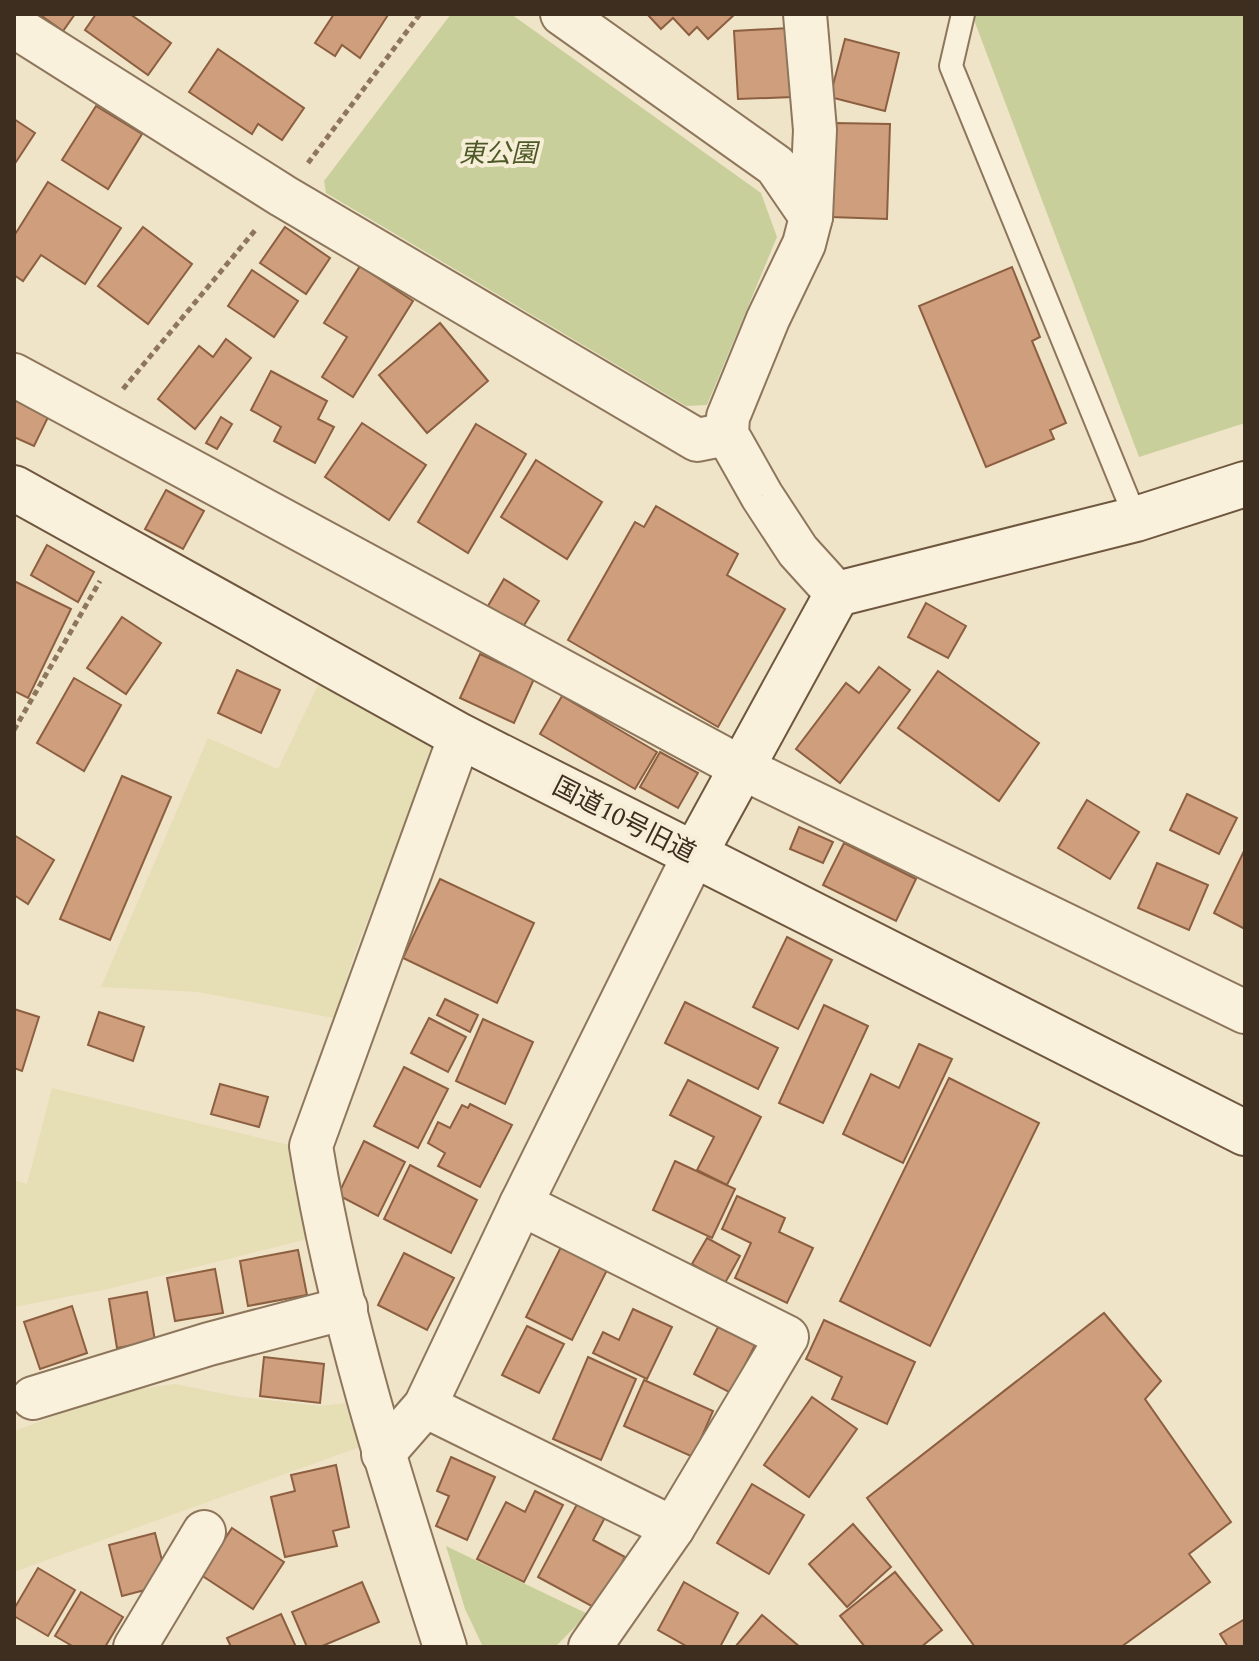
<svg xmlns="http://www.w3.org/2000/svg" width="1259" height="1661" font-family="Spectral,'Noto Sans JP',serif">
  <rect width="100%" height="100%" fill="#f0e4c8"/>
  <g fill="#e6deb5">
    <polygon points="320,681 437,746 355,952 334,1018 198,992 101,987 208,738 278,769"/>
    <polygon points="52,1088 298,1147 312,1238 108,1289 14,1307 14,1180 27,1184"/>
    <polygon points="175,1384 240,1397 320,1406 345,1403 360,1447 14,1572 14,1431 122,1391"/>
  </g>
  <g fill="#c9cf9b">
    <polygon points="451,14 511,14 761,193 777,237 707,405 686,406 326,193 324,181"/>
    <polygon points="976,14 1245,14 1245,423 1139,457 974,20"/>
    <polygon points="446,1546 588,1614 555,1647 483,1647 465,1609"/>
  </g>
  <g fill="#cf9f7d" stroke="#8d5f41" stroke-width="2">
    <polygon points="39,14 75,14 63,31"/>
    <polygon points="96,14 130,14 171,43 148,75 85,30"/>
    <polygon points="334,14 387,14 388,15 360,58 342,45 335,56 315,43"/>
    <polygon points="647,14 735,14 708,39 697,27 689,35 673,18 661,29"/>
    <polygon points="789,28 793,97 738,99 734,31"/>
    <polygon points="845,39 899,53 885,111 830,97"/>
    <polygon points="218,49 304,108 282,140 258,124 252,134 189,92"/>
    <polygon points="96,106 142,134 108,189 62,160"/>
    <polygon points="14,119 35,133 14,165"/>
    <polygon points="834,123 890,124 887,219 831,217"/>
    <polygon points="48,182 121,228 85,284 41,255 23,281 14,275 14,236"/>
    <polygon points="143,227 192,264 148,324 98,286"/>
    <polygon points="285,227 330,258 306,294 260,263"/>
    <polygon points="360,266 413,301 353,397 322,377 347,337 324,323"/>
    <polygon points="1012,267 1040,337 1032,341 1066,423 1050,430 1054,439 986,467 919,306"/>
    <polygon points="252,270 298,301 274,337 228,306"/>
    <polygon points="440,323 488,381 427,433 379,375"/>
    <polygon points="226,339 251,358 195,429 158,399 199,346 213,357"/>
    <polygon points="271,371 327,401 318,419 334,427 315,463 274,441 281,427 251,410"/>
    <polygon points="14,394 51,411 34,446 14,437"/>
    <polygon points="221,417 232,424 217,449 206,443"/>
    <polygon points="362,423 426,465 389,520 325,477"/>
    <polygon points="476,424 526,454 468,553 418,522"/>
    <polygon points="536,460 602,502 567,559 501,517"/>
    <polygon points="166,490 204,511 183,549 145,529"/>
    <polygon points="656,506 738,554 727,575 785,609 718,727 568,640 635,522 644,527"/>
    <polygon points="47,545 94,572 78,602 31,575"/>
    <polygon points="504,579 539,601 523,627 488,606"/>
    <polygon points="14,581 71,609 28,698 14,691"/>
    <polygon points="926,603 966,626 948,658 908,637"/>
    <polygon points="122,617 161,643 126,694 87,668"/>
    <polygon points="480,654 534,679 514,723 460,698"/>
    <polygon points="879,667 910,690 840,783 796,749 846,683 859,693"/>
    <polygon points="237,670 280,690 261,733 218,713"/>
    <polygon points="938,671 1039,743 999,801 898,728"/>
    <polygon points="74,678 121,705 84,771 37,743"/>
    <polygon points="562,696 657,752 635,789 540,734"/>
    <polygon points="660,752 698,773 678,808 640,787"/>
    <polygon points="122,776 171,797 110,940 60,919"/>
    <polygon points="1187,794 1237,818 1219,854 1170,830"/>
    <polygon points="1087,800 1139,832 1110,879 1058,848"/>
    <polygon points="799,827 833,842 823,863 790,849"/>
    <polygon points="14,835 54,860 28,904 14,895"/>
    <polygon points="844,843 916,879 896,921 823,885"/>
    <polygon points="1245,849 1245,929 1214,913"/>
    <polygon points="1157,863 1208,885 1189,930 1138,908"/>
    <polygon points="440,879 534,923 497,1003 403,958"/>
    <polygon points="787,937 832,960 798,1029 753,1007"/>
    <polygon points="445,999 478,1015 470,1032 437,1015"/>
    <polygon points="685,1002 778,1048 758,1089 665,1043"/>
    <polygon points="824,1005 868,1026 823,1123 779,1103"/>
    <polygon points="14,1009 39,1017 22,1071 14,1068"/>
    <polygon points="99,1012 144,1027 133,1061 88,1045"/>
    <polygon points="429,1018 466,1037 448,1072 411,1053"/>
    <polygon points="483,1019 533,1042 505,1104 456,1081"/>
    <polygon points="919,1044 952,1059 903,1163 843,1134 871,1074 899,1088"/>
    <polygon points="404,1067 448,1089 418,1148 374,1126"/>
    <polygon points="949,1078 1039,1123 930,1346 840,1301"/>
    <polygon points="688,1080 761,1117 727,1185 697,1170 714,1137 670,1115"/>
    <polygon points="220,1084 268,1097 259,1127 211,1114"/>
    <polygon points="470,1104 512,1125 480,1187 438,1166 445,1153 428,1143 438,1122 450,1128 462,1105 468,1108"/>
    <polygon points="364,1141 405,1162 378,1216 338,1195"/>
    <polygon points="675,1161 735,1189 712,1238 653,1210"/>
    <polygon points="410,1165 477,1200 451,1253 384,1219"/>
    <polygon points="737,1196 785,1218 779,1232 813,1248 787,1303 735,1278 751,1243 722,1229"/>
    <polygon points="707,1238 740,1256 725,1283 692,1264"/>
    <polygon points="562,1245 608,1268 572,1340 526,1317"/>
    <polygon points="298,1250 307,1295 248,1306 240,1261"/>
    <polygon points="404,1253 454,1278 427,1330 378,1305"/>
    <polygon points="215,1269 223,1313 175,1321 167,1278"/>
    <polygon points="147,1292 155,1341 117,1348 109,1299"/>
    <polygon points="72,1306 87,1353 40,1369 24,1322"/>
    <polygon points="633,1309 672,1327 647,1379 593,1353 603,1332 619,1340"/>
    <polygon points="1104,1313 1161,1381 1145,1399 1231,1522 1189,1554 1210,1582 1121,1647 975,1647 867,1498"/>
    <polygon points="824,1320 915,1362 887,1424 832,1399 842,1377 806,1359"/>
    <polygon points="527,1326 564,1344 539,1393 502,1375"/>
    <polygon points="718,1327 755,1345 731,1393 694,1374"/>
    <polygon points="264,1357 324,1364 320,1403 260,1396"/>
    <polygon points="588,1357 636,1379 601,1460 553,1439"/>
    <polygon points="644,1380 713,1411 693,1457 624,1426"/>
    <polygon points="812,1397 857,1429 809,1497 764,1465"/>
    <polygon points="451,1457 495,1477 467,1540 436,1526 449,1496 437,1491"/>
    <polygon points="336,1465 349,1527 333,1531 337,1546 285,1557 271,1497 295,1491 291,1475"/>
    <polygon points="752,1484 804,1515 769,1574 717,1543"/>
    <polygon points="535,1491 563,1505 524,1582 477,1559 506,1502 525,1512"/>
    <polygon points="582,1495 609,1510 593,1540 625,1557 597,1609 538,1577"/>
    <polygon points="853,1524 891,1567 847,1607 809,1564"/>
    <polygon points="232,1528 284,1562 253,1609 201,1575"/>
    <polygon points="155,1533 168,1584 122,1596 109,1545"/>
    <polygon points="38,1568 75,1590 48,1636 14,1616 14,1609"/>
    <polygon points="895,1572 942,1630 921,1647 865,1647 840,1616"/>
    <polygon points="362,1582 379,1622 320,1647 307,1647 292,1612"/>
    <polygon points="684,1582 738,1613 720,1647 688,1647 658,1630"/>
    <polygon points="81,1592 123,1617 105,1647 74,1647 55,1636"/>
    <polygon points="281,1614 296,1647 231,1647 227,1638"/>
    <polygon points="762,1615 800,1647 735,1647"/>
    <polygon points="1245,1619 1245,1647 1228,1647 1220,1634"/>
  </g>
  <g fill="none" stroke-linecap="round" stroke-linejoin="round">
    <g stroke="#8d765c" stroke-width="26">
      <polyline id="lane" points="963,14 951,66 1136,519"/>
    </g>
    <g stroke="#8d765c" stroke-width="46">
      <g id="street">
        <polyline points="562,14 776,166 811,217 804,244 768,319 728,417 727,434 762,496 798,551 837,594"/>
        <polyline points="805,14 815,130 811,217"/>
        <polyline points="14,26 283,196 697,440 727,434"/>
        <polyline points="14,375 740,767 1245,1012"/>
        <polyline points="521,1204 787,1337 673,1528 590,1647"/>
        <polyline points="33,1398 209,1344 346,1308"/>
        <polyline points="425,1406 673,1528"/>
        <polyline points="383,1454 425,1406 521,1204 694,855"/>
        <polyline points="135,1647 204,1532"/>
        <path d="M 445,1647 C 392,1483 339,1317 311,1146 L 460,736"/>
      </g>
    </g>
    <g stroke="#6f573f" stroke-width="48">
      <g id="secondary">
        <polyline points="14,488 460,736 1245,1133"/>
        <polyline points="694,855 837,594 1136,519 1245,484"/>
      </g>
    </g>
    <g stroke="#8d765c" stroke-width="5" stroke-dasharray="6 4" stroke-linecap="butt">
      <polyline points="308,163 420,14"/>
      <polyline points="123,389 257,228"/>
      <polyline points="14,730 100,581"/>
    </g>
    <use href="#lane" stroke="#faf1dc" stroke-width="22"/>
    <use href="#street" stroke="#faf1dc" stroke-width="42"/>
    <use href="#secondary" stroke="#faf1dc" stroke-width="44"/>
  </g>
  <g text-anchor="middle" dominant-baseline="central" stroke-width="8" stroke-linejoin="round" paint-order="stroke">
    <g font-size="26" font-style="italic" fill="#4d5a26" stroke="#f7eed8">
      <text x="498" y="154">東公園</text>
    </g>
    <g font-size="26" fill="#3d2e20" stroke="#f7eed8">
      <text transform="translate(624 820) rotate(27)">国道10号旧道</text>
    </g>
  </g>
  <rect width="1259" height="1661" fill="none" stroke="#3d2e20" stroke-width="32"/>
</svg>
